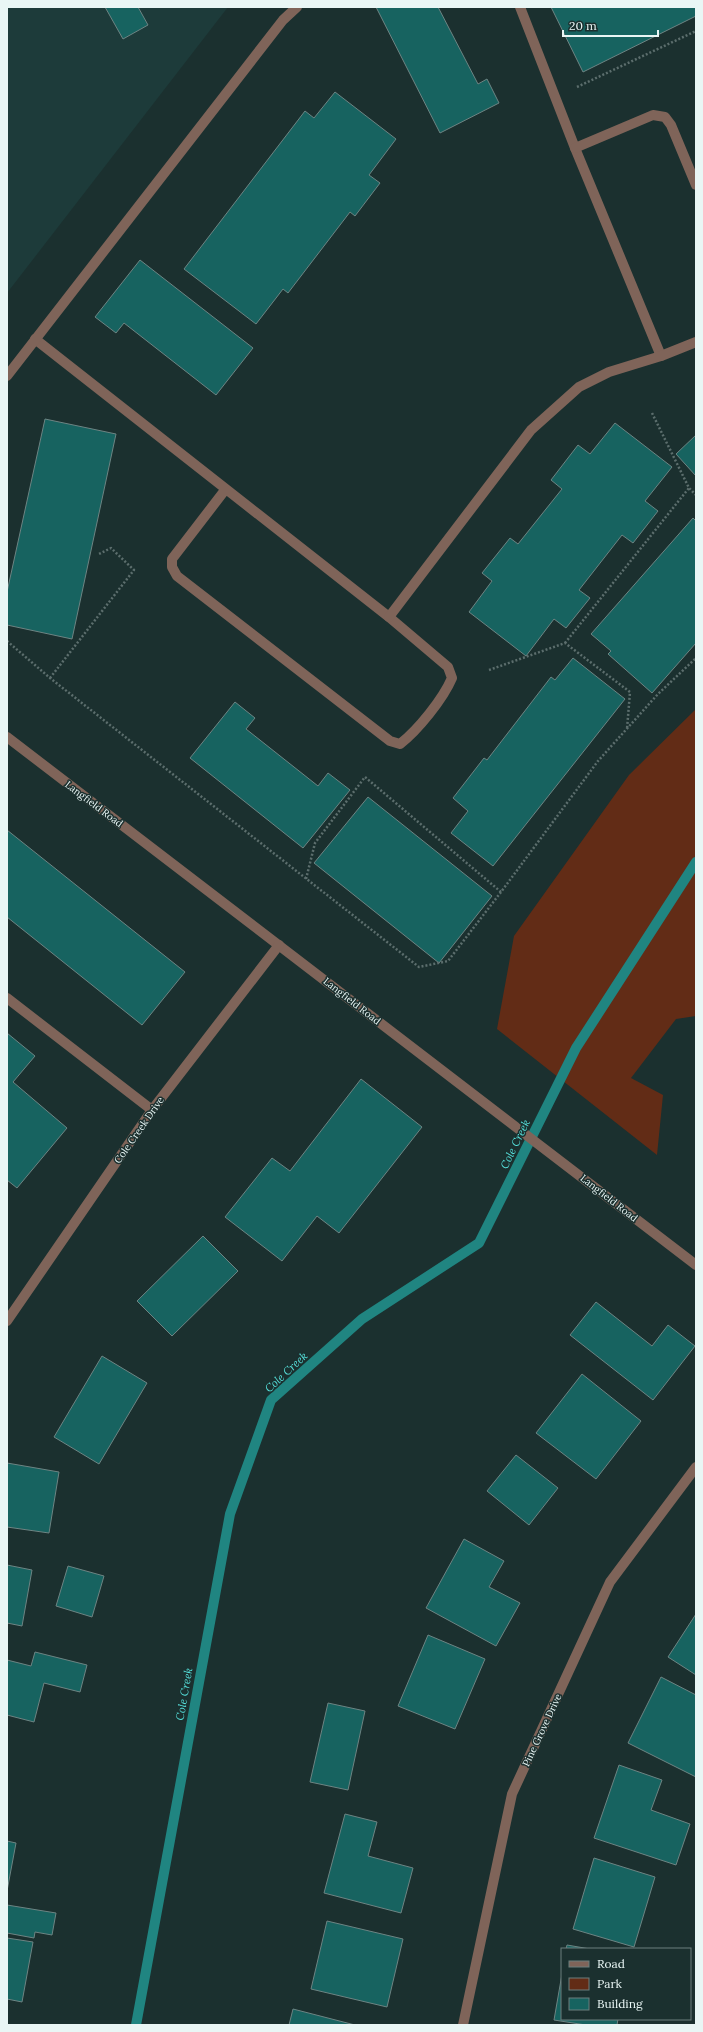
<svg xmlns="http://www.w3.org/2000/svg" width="703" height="2032" font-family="Lora,serif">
  <rect width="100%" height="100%" fill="#1b302f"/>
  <polygon fill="#1d3b3a" points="7,7 228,7 7,293"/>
  <polygon fill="#622c16" points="696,709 696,1016 676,1019 631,1078 663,1095 657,1155 497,1029 514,936 629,775"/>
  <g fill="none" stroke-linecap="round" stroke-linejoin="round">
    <polyline stroke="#208581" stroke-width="10" points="136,2025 230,1514 271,1400 362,1319 479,1243 576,1048 696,862"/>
  </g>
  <g fill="#176360" stroke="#6d8483">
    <polygon points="105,7 138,7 148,25 123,39"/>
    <polygon points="376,7 438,7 478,84 487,79 499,103 440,133"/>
    <polygon points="551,7 696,7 696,16 583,72"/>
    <polygon points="335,92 396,139 369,175 380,183 355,216 350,212 288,293 283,289 256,324 184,269 305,111 314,118"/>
    <polygon points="140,260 253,348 216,395 124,323 116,333 95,317"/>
    <polygon points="45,419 116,434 72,639 7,625 7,592"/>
    <polygon points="615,423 672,467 645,501 658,511 633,543 622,535 579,590 590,598 566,628 554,619 526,656 469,612 492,581 482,573 510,538 518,544 562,489 551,480 578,445 590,454"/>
    <polygon points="696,435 696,476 676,454"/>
    <polygon points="693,518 696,521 696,643 652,693 608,654 611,651 591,634"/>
    <polygon points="573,658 625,699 493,866 451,833 468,811 453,798 484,758 487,760 551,677 555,680"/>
    <polygon points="235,702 255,718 246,729 318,786 328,773 350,790 303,848 190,758"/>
    <polygon points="368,797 492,896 439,963 314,863"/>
    <polygon points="7,830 185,972 142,1025 7,917"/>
    <polygon points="7,1033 35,1056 13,1082 67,1128 17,1188 7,1180"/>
    <polygon points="361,1079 422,1127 339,1233 317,1216 282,1261 225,1217 272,1158 290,1171"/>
    <polygon points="203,1236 238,1271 172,1336 137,1301"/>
    <polygon points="596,1302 652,1346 668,1325 695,1346 653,1400 570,1335"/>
    <polygon points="102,1356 147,1383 99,1464 54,1437"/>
    <polygon points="582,1374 641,1421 596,1479 536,1433"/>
    <polygon points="516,1455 558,1488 529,1525 487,1491"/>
    <polygon points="7,1463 59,1472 49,1533 7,1527"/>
    <polygon points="464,1539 504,1561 489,1587 520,1603 496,1646 426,1608"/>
    <polygon points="7,1565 32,1570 22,1626 7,1623"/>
    <polygon points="68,1566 104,1576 92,1617 56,1606"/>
    <polygon points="696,1614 696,1675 668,1657"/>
    <polygon points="428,1635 485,1659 455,1729 398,1706"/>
    <polygon points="35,1652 87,1665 80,1692 44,1683 34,1722 7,1715 7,1660 31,1666"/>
    <polygon points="661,1677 696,1695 696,1777 628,1743"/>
    <polygon points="328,1703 365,1711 348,1790 310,1782"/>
    <polygon points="619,1765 662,1780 651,1810 690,1824 676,1865 594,1838"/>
    <polygon points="345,1814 377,1822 368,1856 413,1868 401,1913 324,1893"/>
    <polygon points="7,1841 16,1843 7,1891"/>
    <polygon points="594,1858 655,1877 634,1947 573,1929"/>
    <polygon points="7,1905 56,1913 52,1935 35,1932 34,1938 7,1933"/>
    <polygon points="327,1921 403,1939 387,2007 311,1989"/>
    <polygon points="7,1938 33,1942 22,2002 7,1999"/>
    <polygon points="567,1945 590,1949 566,1949"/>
    <polygon points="562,1974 562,2019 618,2019 617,2025 586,2025 554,2020"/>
    <polygon points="293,2009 355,2025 289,2025"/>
  </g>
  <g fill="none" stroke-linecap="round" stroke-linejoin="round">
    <g stroke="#5c6e6d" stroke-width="2.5" stroke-dasharray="2 2" stroke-linecap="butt">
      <polyline points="577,87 696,31"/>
      <polyline points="652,413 689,488 696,495"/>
      <polyline points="7,641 50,678 419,967 448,961 501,892 598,761 658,694 696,658"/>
      <polyline points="565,643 689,488"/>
      <polyline points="489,670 565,643 630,692 627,729"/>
      <polyline points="50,678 134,570 111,548 99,554"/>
      <polyline points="306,879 315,843 365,777 501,892"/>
    </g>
    <g stroke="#7f6459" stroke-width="10">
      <polyline points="520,7 575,148 661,356"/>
      <polyline points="575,148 653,115 665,117 671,125 696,185"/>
      <path d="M 35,339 L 389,617 L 448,667 L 452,678 C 443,699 418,730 400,744 L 390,741 L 177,576 L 172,567 L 172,559 L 225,490"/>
      <polyline points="7,376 283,20 297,7"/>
      <polyline points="389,617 531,430 579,387 609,372 661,356 696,342"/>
      <polyline points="7,737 696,1265"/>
      <polyline points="7,998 152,1110"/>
      <polyline points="7,1321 152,1110 279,945"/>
      <polyline points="463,2025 512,1794 610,1582 696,1467"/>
    </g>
  </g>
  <g text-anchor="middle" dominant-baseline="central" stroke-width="3" stroke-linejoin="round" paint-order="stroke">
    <g font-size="10" fill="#e9f6f5" stroke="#1b302f">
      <text transform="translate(94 804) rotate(37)">Langfield Road</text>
      <text transform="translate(352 1001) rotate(38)">Langfield Road</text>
      <text transform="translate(139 1130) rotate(-55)">Cole Creek Drive</text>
      <text transform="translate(609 1198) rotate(38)">Langfield Road</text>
      <text transform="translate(542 1730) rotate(-65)">Pine Grove Drive</text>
    </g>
    <g font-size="11" font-style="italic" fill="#55dfda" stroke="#1b302f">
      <text transform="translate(515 1144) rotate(-64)">Cole Creek</text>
      <text transform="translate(286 1372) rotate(-43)">Cole Creek</text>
      <text transform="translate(184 1694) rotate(-80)">Cole Creek</text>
    </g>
  </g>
  <rect width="703" height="2032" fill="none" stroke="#e9f6f5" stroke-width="16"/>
  <rect x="561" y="1948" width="130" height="72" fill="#1b302f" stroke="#6d7f7e"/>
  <rect x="569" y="1961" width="20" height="6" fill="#7f6459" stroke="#6d7f7e"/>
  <text x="597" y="1968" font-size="12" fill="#e9f6f5">Road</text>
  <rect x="569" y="1978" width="20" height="12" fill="#622c16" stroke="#6d7f7e"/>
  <text x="597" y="1988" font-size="12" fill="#e9f6f5">Park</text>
  <rect x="569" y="1998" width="20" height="12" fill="#176360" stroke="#6d7f7e"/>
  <text x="597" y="2008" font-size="12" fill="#e9f6f5">Building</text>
  <path d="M563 30v6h95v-6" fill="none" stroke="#e9f6f5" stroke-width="2"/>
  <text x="569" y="30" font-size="12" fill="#e9f6f5" stroke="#1b302f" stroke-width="3" paint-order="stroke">20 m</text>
</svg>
